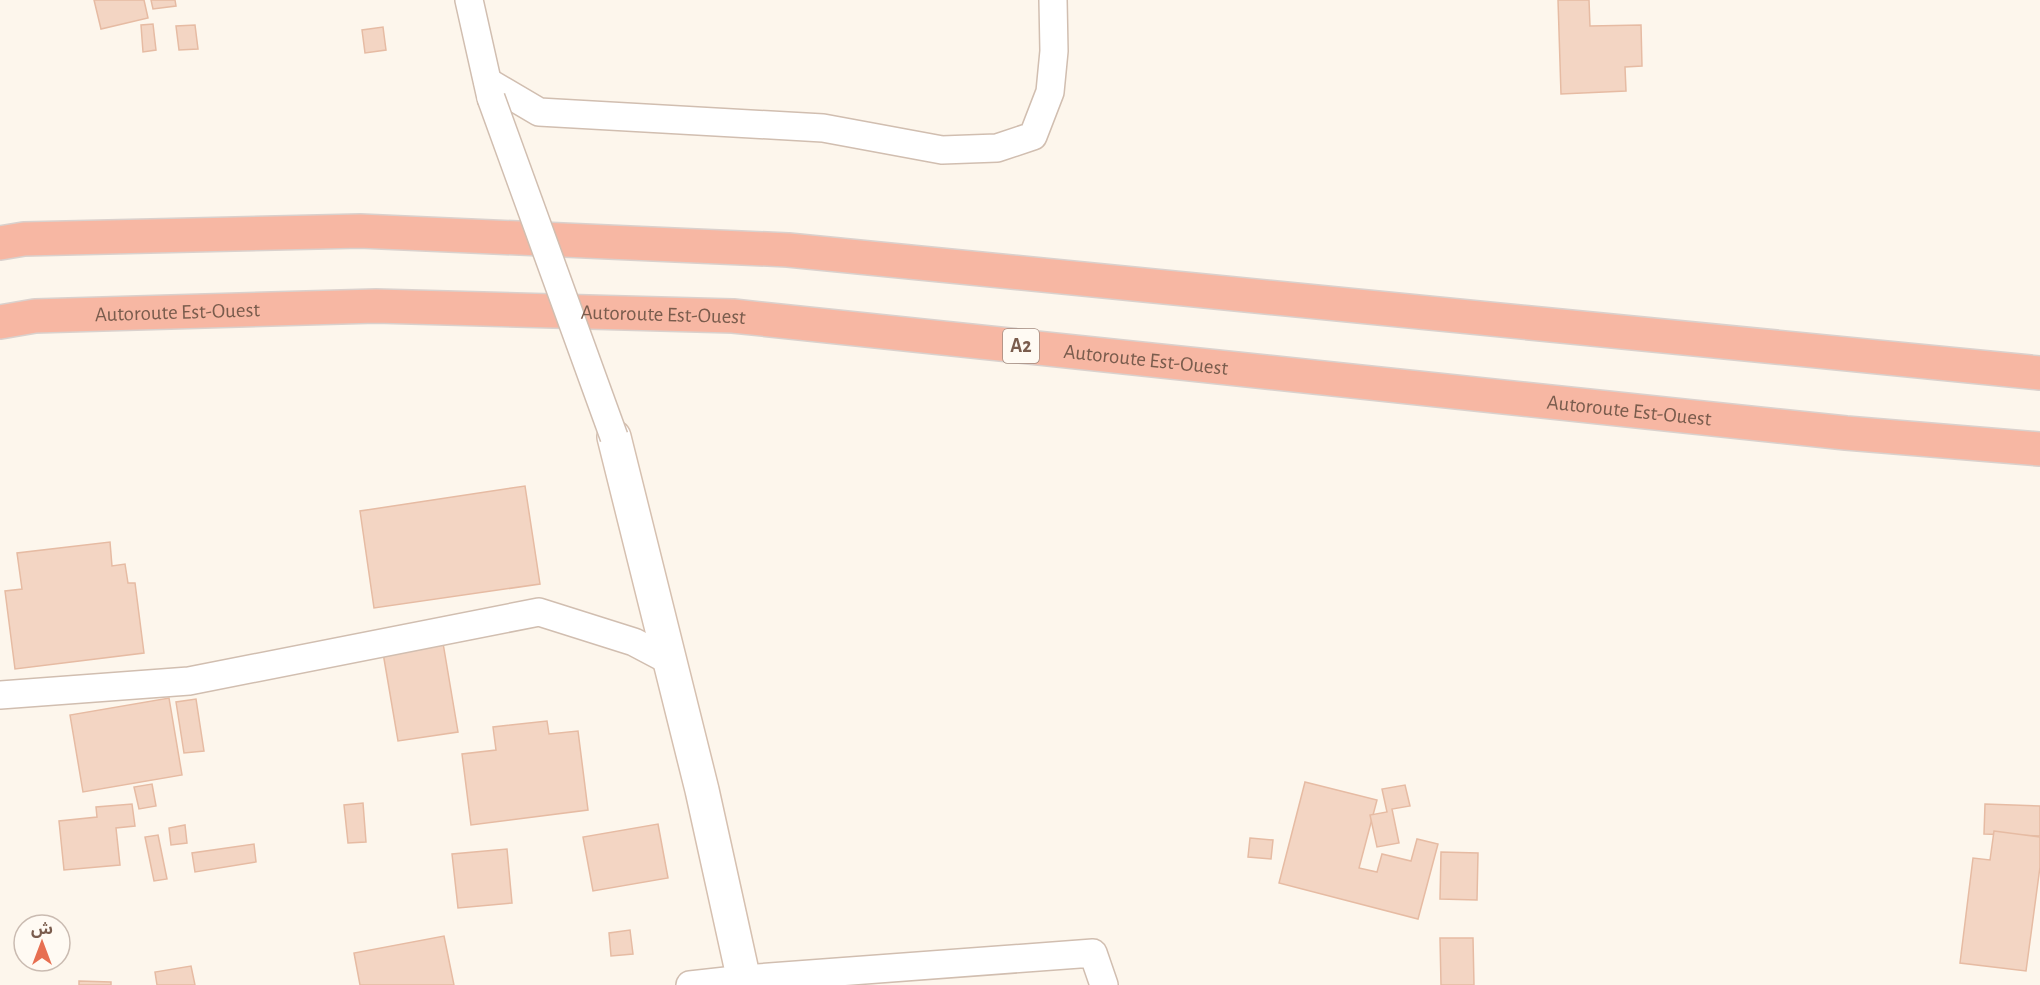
<svg xmlns="http://www.w3.org/2000/svg" width="2040" height="985" font-family="'Alegreya Sans','Noto Sans Arabic',sans-serif">
  <rect width="100%" height="100%" fill="#fdf6ec"/>
  <g fill="#f3d5c3" stroke="#e6bba3" stroke-width="1.5">
    <polygon points="94,0 144,0 148,18 101,29"/>
    <polygon points="151,0 175,0 176,6 153,9"/>
    <polygon points="1558,0 1589,0 1590,26 1641,25 1642,66 1625,67 1626,91 1561,94"/>
    <polygon points="153,24 156,50 143,52 141,25"/>
    <polygon points="195,25 198,49 179,50 176,26"/>
    <polygon points="383,27 386,50 365,53 362,30"/>
    <polygon points="525,486 540,584 374,608 360,511"/>
    <polygon points="110,542 112,566 125,564 128,583 135,583 144,653 15,669 5,591 22,589 17,553"/>
    <polygon points="442,637 458,732 398,741 382,647"/>
    <polygon points="169,698 182,775 83,792 70,715"/>
    <polygon points="196,699 204,751 184,753 176,702"/>
    <polygon points="547,721 549,734 578,731 588,810 471,825 462,754 496,750 493,727"/>
    <polygon points="1305,782 1377,800 1359,868 1377,872 1382,854 1411,861 1417,839 1438,844 1418,919 1279,883"/>
    <polygon points="152,784 156,806 139,809 134,787"/>
    <polygon points="1405,785 1410,806 1392,809 1399,843 1377,847 1370,815 1387,812 1382,789"/>
    <polygon points="363,803 366,842 348,843 344,805"/>
    <polygon points="132,804 135,826 116,828 120,865 64,870 59,821 97,817 96,807"/>
    <polygon points="1985,804 2040,806 2040,836 1984,834"/>
    <polygon points="658,824 668,878 593,891 583,837"/>
    <polygon points="185,825 187,843 171,845 169,828"/>
    <polygon points="1994,831 2040,837 2040,867 2026,971 1960,963 1973,858 1990,860"/>
    <polygon points="158,835 167,879 154,881 145,837"/>
    <polygon points="1250,838 1273,840 1271,859 1248,857"/>
    <polygon points="254,844 256,862 195,872 192,853"/>
    <polygon points="507,849 512,903 458,908 452,854"/>
    <polygon points="1441,852 1478,853 1477,900 1440,899"/>
    <polygon points="630,930 633,954 611,956 609,933"/>
    <polygon points="444,936 454,985 360,985 354,953"/>
    <polygon points="1440,938 1473,938 1474,985 1441,985"/>
    <polygon points="191,966 195,985 157,985 155,972"/>
    <polygon points="79,981 111,982 111,985 79,985"/>
  </g>
  <g fill="none" stroke-linecap="round" stroke-linejoin="round">
    <g stroke="#d1beb0" stroke-width="30">
      <g id="street">
        <polyline points="469,0 491,98"/>
        <polyline points="488,82 539,112 823,128 942,150 997,148 1033,136 1050,92 1054,51 1053,0"/>
        <polyline points="0,695 189,681 539,612 634,642 670,661"/>
        <polyline points="690,985 744,979 1093,953 1104,985"/>
      </g>
    </g>
    <g stroke="#d6c0b0" stroke-width="36">
      <polyline id="secondary" points="614,437 702,790 745,985"/>
    </g>
    <g stroke="#dad1cd" stroke-width="36">
      <g id="highway">
        <polyline points="0,243 24,239 360,231 788,250 2040,373"/>
        <path id="s1" d="M 0,322 L 35,316 L 376,306 L 733,316 L 1846,433 L 2040,449"/>
      </g>
    </g>
    <use href="#street" stroke="#fff" stroke-width="27"/>
    <use href="#secondary" stroke="#fff" stroke-width="33"/>
    <use href="#highway" stroke="#f7b7a3" stroke-width="33"/>
    <g stroke="#d1beb0" stroke-width="30" stroke-linecap="butt">
      <polyline id="street-bridge" points="491,98 614,437"/>
    </g>
    <use href="#street-bridge" stroke="#fff" stroke-width="27"/>
  </g>
  <g text-anchor="middle" dominant-baseline="central" stroke-width="5" stroke-linejoin="round" paint-order="stroke">
    <rect fill="#fffaf3" stroke="#a28b7f" stroke-width="1.5" x="1003" y="329" width="36" height="34" rx="4.5"/>
    <g font-size="20" font-weight="bold" fill="#7a5c4d">
      <text x="1021" y="346">A2</text>
    </g>
    <g font-size="21" fill="#7a5c4d" stroke="#fffaf3">
      <text stroke="none"><textPath href="#s1" startOffset="178">Autoroute Est-Ouest</textPath></text>
      <text stroke="none"><textPath href="#s1" startOffset="664">Autoroute Est-Ouest</textPath></text>
      <text stroke="none"><textPath href="#s1" startOffset="1149">Autoroute Est-Ouest</textPath></text>
      <text stroke="none"><textPath href="#s1" startOffset="1635">Autoroute Est-Ouest</textPath></text>
    </g>
  </g>
  <g transform="translate(42 943)"><circle r="28" fill="#fffaf3" stroke="#cabbb1" stroke-width="1.5"/>
  <path d="M0-4.5L10 22L0 15L-10 22Z" fill="#e76f51"/>
  <text y="-9" font-size="16" font-weight="bold" text-anchor="middle" fill="#7a5c4d">ش</text>
  </g>
</svg>
